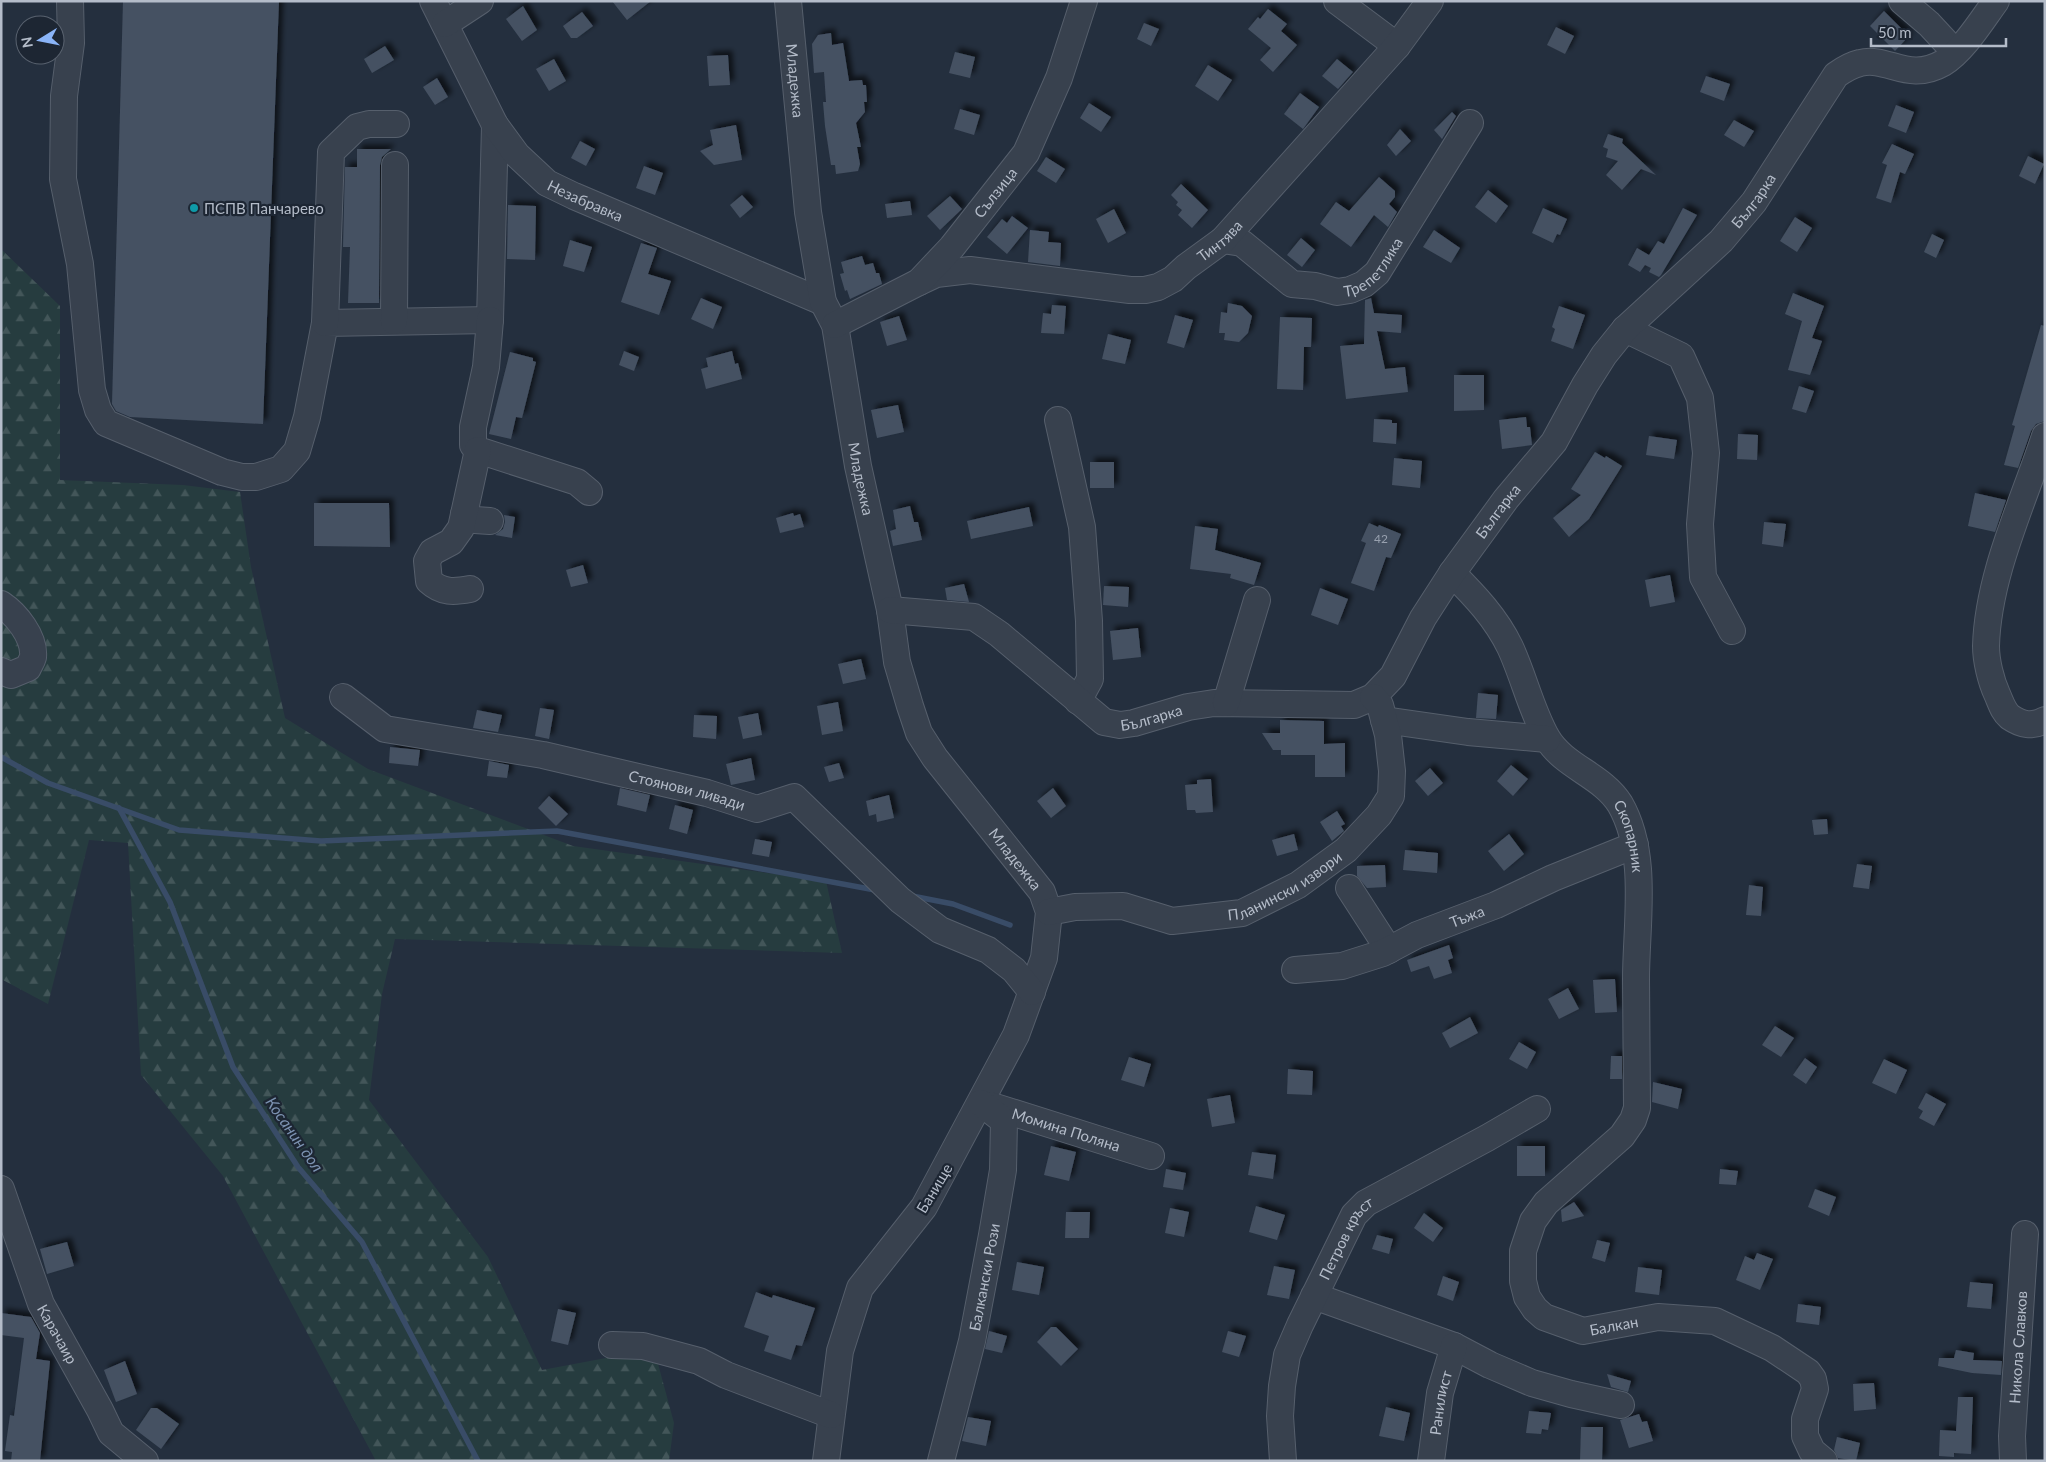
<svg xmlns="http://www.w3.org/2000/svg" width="2046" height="1462" font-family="Lato,sans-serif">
  <defs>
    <pattern id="forest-firs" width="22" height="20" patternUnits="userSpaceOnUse" patternTransform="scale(1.25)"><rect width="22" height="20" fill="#263c3f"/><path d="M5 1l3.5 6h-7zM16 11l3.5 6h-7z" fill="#435659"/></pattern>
    <filter id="shadow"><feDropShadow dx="4.5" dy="-4.5" stdDeviation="2.5" flood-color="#0009"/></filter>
  </defs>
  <rect width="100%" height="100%" fill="#242f3e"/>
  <polygon fill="url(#forest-firs)" points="1,249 60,306 60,480 183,485 240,492 251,567 285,718 368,769 573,846 826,881 842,953 395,939 382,994 369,1100 488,1257 542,1370 654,1349 674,1423 669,1461 376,1461 223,1176 141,1075 128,843 89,840 48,1004 1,979"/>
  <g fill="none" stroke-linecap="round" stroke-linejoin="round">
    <g stroke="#394c67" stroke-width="5.5">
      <polyline points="1,757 48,783 179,830 321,841 557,831 875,890"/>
      <polyline points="119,808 170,902 233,1067 298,1167 362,1242 478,1461"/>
      <polyline points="912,896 953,904 1010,925"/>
    </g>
  </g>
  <g fill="#455162" filter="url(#shadow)">
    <polygon points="123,1 279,1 263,424 130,417 116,411 112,404"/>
    <polygon points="612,1 651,1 627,20"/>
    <polygon points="523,6 537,30 522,41 506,19"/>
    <polygon points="1268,9 1287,24 1281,31 1297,45 1273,72 1260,60 1271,48 1248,29 1258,17 1260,19"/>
    <polygon points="1884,11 1909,36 1895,51 1870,26"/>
    <polygon points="582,12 593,26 577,38 571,38 563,26"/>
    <polygon points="1144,23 1159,29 1151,46 1137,39"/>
    <polygon points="1556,27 1574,36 1565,54 1547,45"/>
    <polygon points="831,33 832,45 843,43 849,81 862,80 863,85 866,85 867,102 864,102 865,112 856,123 861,147 857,147 860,164 858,171 836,174 835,165 831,165 825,126 823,102 826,102 824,72 814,73 812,44 818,35"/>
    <polygon points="385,46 394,60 372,73 364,59"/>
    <polygon points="955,52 975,57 970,78 949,73"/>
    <polygon points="728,55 730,85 709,86 707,56"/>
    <polygon points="554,59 566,81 549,91 536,69"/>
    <polygon points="1337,59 1353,72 1338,89 1322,76"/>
    <polygon points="1208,65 1232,80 1218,101 1195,86"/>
    <polygon points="1706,76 1730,84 1724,101 1700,92"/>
    <polygon points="437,78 448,97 435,105 423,87"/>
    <polygon points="1300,93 1319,107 1303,129 1284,114"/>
    <polygon points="1089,103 1111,117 1101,132 1080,118"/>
    <polygon points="1896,105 1914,112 1906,133 1888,126"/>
    <polygon points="960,109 980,115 974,135 954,129"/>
    <polygon points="1452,112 1456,116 1442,139 1434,130"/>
    <polygon points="1734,120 1754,131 1744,147 1724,135"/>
    <polygon points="736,125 742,160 714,165 700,151 713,145 710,130"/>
    <polygon points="1400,129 1411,141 1396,156 1387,145"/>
    <polygon points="1608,134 1623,139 1622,143 1656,175 1641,169 1622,190 1606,175 1618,161 1606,157 1608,149 1603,147"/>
    <polygon points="580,141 595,149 586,166 571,158"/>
    <polygon points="1892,144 1914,154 1905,174 1900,172 1891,203 1876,198 1887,165 1882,163"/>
    <polygon points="357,149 391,149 382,157 380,165 379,303 348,303 350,247 343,247 345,167 357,167"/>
    <polygon points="2028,156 2044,164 2035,184 2019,176"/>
    <polygon points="1046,157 1065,169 1056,183 1037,171"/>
    <polygon points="644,166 663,173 655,195 636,188"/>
    <polygon points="1379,177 1395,191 1395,197 1389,204 1397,212 1388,227 1374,215 1351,247 1320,224 1336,202 1349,211"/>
    <polygon points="1181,184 1208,210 1192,228 1178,215 1182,210 1176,205 1178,202 1171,195"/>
    <polygon points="1488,190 1508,206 1496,223 1475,207"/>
    <polygon points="742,195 753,207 740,218 730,205"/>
    <polygon points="950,196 962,209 940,230 927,216"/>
    <polygon points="910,201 912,215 887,218 885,204"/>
    <polygon points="508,205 536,206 535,260 507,259"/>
    <polygon points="1543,208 1567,219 1560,235 1557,234 1553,243 1532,233"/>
    <polygon points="1683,208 1697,215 1661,275 1659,277 1649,272 1651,268 1645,265 1640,272 1628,265 1637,248 1649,255 1658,241 1664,244"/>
    <polygon points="1114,209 1126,233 1108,243 1096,219"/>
    <polygon points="1012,216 1028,228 1007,254 987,237 1002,219 1007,223"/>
    <polygon points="1795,217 1812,228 1797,252 1780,241"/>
    <polygon points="1030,230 1049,232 1048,242 1061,243 1060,266 1028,262"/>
    <polygon points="1434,230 1460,248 1451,263 1423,247"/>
    <polygon points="1932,234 1944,240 1936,258 1924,252"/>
    <polygon points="1301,238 1315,250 1302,267 1287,255"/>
    <polygon points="570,240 592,247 584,272 563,266"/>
    <polygon points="641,243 657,248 648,274 671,281 659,315 621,302"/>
    <polygon points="862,256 865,265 873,263 876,273 879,273 882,284 850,299 847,290 845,291 840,274 844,273 841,262"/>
    <polygon points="1793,293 1824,306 1812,338 1822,341 1810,375 1788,370 1802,321 1785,314"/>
    <polygon points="701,298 722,307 713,329 691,319"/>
    <polygon points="1371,298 1374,313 1402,315 1401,333 1377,331 1385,369 1405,367 1408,392 1346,399 1340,346 1364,344 1365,300"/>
    <polygon points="1228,303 1242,306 1252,316 1248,333 1239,342 1224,340 1225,333 1219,333 1221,312 1227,313"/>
    <polygon points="1052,305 1066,306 1064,334 1041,333 1043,313 1051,314"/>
    <polygon points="1559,306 1585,315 1573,349 1551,341 1555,329 1552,327"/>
    <polygon points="1175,315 1193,320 1184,348 1167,343"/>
    <polygon points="899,316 907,340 887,346 880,322"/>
    <polygon points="1280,317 1312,318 1311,347 1304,347 1303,390 1277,389"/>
    <polygon points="2041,325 2045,326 2045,421 2036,424 2031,431 2018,468 2004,465 2015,426 2012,425"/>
    <polygon points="1108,334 1131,340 1125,364 1102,359"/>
    <polygon points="624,351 639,357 634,371 619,365"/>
    <polygon points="732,351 735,364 738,363 742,379 706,389 701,369 708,367 706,358"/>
    <polygon points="510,352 533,358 533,361 536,362 522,418 516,417 511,439 489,434"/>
    <polygon points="1454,375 1484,375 1484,410 1454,411"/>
    <polygon points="1799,386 1814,391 1806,413 1792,409"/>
    <polygon points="898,405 904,432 877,438 871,410"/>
    <polygon points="1526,417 1527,427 1530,427 1532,445 1502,449 1499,420"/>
    <polygon points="1374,419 1392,420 1392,423 1397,423 1396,444 1373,442"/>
    <polygon points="1738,434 1758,435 1757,460 1737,459"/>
    <polygon points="1649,436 1677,440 1674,459 1646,455"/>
    <polygon points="1595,452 1605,458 1606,456 1622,466 1589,519 1569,537 1553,518 1581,495 1571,489"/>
    <polygon points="1394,458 1422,461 1420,488 1392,485"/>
    <rect x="1090" y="462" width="24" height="26"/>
    <polygon points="1975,493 2006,500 1995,532 1968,526"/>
    <polygon points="314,503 389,503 390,547 314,546"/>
    <polygon points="910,506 914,522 918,522 922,540 893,546 890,531 896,529 893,510"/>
    <polygon points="1029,507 1033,526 971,539 967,521"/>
    <polygon points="793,513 794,516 800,514 804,527 780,533 776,518"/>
    <polygon points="504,515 515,517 512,538 495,535 503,529 505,522"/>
    <polygon points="1764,522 1786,524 1783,547 1762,544"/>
    <polygon points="1369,523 1378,527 1379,525 1401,534 1391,558 1386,557 1374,591 1351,583 1366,543 1361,541"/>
    <polygon points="1195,526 1218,529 1215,550 1261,563 1254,585 1230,578 1231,574 1190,569"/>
    <polygon points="583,565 588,583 571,587 566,570"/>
    <polygon points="1670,575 1675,602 1650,607 1645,580"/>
    <polygon points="964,584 969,602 947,600 945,588"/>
    <polygon points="1104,586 1129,587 1128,607 1103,605"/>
    <polygon points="1320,588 1348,599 1338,625 1311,615"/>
    <polygon points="1138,628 1141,657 1113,660 1110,631"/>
    <polygon points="861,659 866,679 843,684 838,664"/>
    <polygon points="1478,693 1498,695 1496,719 1476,718"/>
    <polygon points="838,702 843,731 822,735 817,706"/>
    <polygon points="540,708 554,710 549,739 535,736"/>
    <polygon points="477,710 502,715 498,732 473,728"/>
    <polygon points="758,713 762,735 743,739 738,717"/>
    <polygon points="694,715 717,716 716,739 693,737"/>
    <polygon points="1280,720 1324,721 1324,744 1345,743 1345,777 1315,777 1315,755 1281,755 1281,750 1273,750 1262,733 1280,733"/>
    <polygon points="390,747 420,750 418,766 389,763"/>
    <polygon points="751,758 755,780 731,785 726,764"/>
    <polygon points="489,761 509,765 507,778 487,776"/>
    <polygon points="839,763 844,778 829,782 824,767"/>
    <polygon points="1511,765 1528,779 1513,796 1497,781"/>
    <polygon points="1430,768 1443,783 1428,796 1415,781"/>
    <polygon points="1211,779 1213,812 1196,813 1195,810 1187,810 1185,785 1197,784 1197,780"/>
    <polygon points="620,788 650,795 646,812 617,805"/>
    <polygon points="1053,788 1066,806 1051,818 1037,801"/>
    <polygon points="889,795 894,818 877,822 876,814 869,816 866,801"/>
    <polygon points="549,796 568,814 556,826 538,808"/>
    <polygon points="675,805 693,810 687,834 669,829"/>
    <polygon points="1337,811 1345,824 1341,826 1344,831 1332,841 1320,822"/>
    <polygon points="1827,819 1828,834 1814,835 1812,820"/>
    <polygon points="1294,834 1298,850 1277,856 1272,840"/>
    <polygon points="1509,834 1524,854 1504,871 1488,851"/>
    <polygon points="755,839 772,842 769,857 752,854"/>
    <polygon points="1405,850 1438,853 1437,873 1403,870"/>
    <polygon points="1857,864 1872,866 1869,889 1853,887"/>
    <polygon points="1385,865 1386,887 1367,888 1357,876 1357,866"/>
    <polygon points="1749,885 1763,887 1761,916 1746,915"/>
    <polygon points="1449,945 1453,958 1448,960 1452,973 1434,979 1429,966 1411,972 1407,960"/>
    <polygon points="1615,979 1617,1012 1595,1013 1593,980"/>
    <polygon points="1568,988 1579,1009 1559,1019 1548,999"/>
    <polygon points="1470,1017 1478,1033 1450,1048 1442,1033"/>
    <polygon points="1775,1026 1794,1038 1781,1057 1762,1045"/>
    <polygon points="1519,1042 1536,1052 1527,1069 1509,1059"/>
    <polygon points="1611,1056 1622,1056 1622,1079 1610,1079"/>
    <polygon points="1129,1057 1151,1064 1144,1087 1121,1080"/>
    <polygon points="1805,1058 1817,1067 1806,1084 1793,1075"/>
    <polygon points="1884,1059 1907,1070 1896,1094 1872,1083"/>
    <polygon points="1288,1069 1313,1071 1312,1095 1287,1094"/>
    <polygon points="1653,1082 1682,1089 1678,1109 1652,1102"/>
    <polygon points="1926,1093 1946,1104 1934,1126 1919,1118 1923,1111 1918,1108"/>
    <polygon points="1230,1095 1235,1123 1212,1127 1207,1099"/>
    <polygon points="1051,1146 1076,1152 1069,1181 1044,1175"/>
    <rect x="1517" y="1146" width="28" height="30"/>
    <polygon points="1252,1152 1276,1155 1273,1179 1248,1175"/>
    <polygon points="1166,1169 1186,1173 1183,1190 1163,1187"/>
    <polygon points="1720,1169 1738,1171 1736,1185 1719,1184"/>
    <polygon points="1815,1189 1836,1197 1829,1216 1808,1207"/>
    <polygon points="1574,1202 1584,1216 1562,1222 1561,1210"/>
    <polygon points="1256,1206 1285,1215 1277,1240 1249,1232"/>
    <polygon points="1170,1208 1189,1212 1184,1237 1165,1233"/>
    <polygon points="1066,1212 1090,1212 1089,1238 1065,1238"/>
    <polygon points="1424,1213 1443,1228 1433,1242 1414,1228"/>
    <polygon points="1377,1235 1393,1239 1389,1254 1372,1249"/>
    <polygon points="1597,1240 1610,1243 1605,1262 1592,1258"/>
    <polygon points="67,1242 74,1266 47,1274 40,1249"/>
    <polygon points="1757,1253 1773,1259 1760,1290 1736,1280 1745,1256 1754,1260"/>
    <polygon points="1017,1262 1044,1267 1039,1295 1012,1290"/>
    <polygon points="1274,1266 1295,1270 1289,1299 1267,1295"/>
    <polygon points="1638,1267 1662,1270 1659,1295 1635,1292"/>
    <polygon points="1443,1276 1459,1282 1453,1301 1437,1295"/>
    <polygon points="1970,1282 1993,1284 1991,1309 1967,1307"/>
    <polygon points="756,1292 772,1298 773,1295 815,1308 802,1346 796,1345 791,1360 764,1351 769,1336 744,1327"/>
    <polygon points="1798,1304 1821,1307 1819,1325 1796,1322"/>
    <polygon points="558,1309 576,1313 568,1345 551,1341"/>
    <polygon points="1,1313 31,1317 40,1333 36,1359 50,1361 40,1461 11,1461 12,1452 5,1451 10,1415 14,1416 24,1338 1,1335"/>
    <polygon points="1051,1327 1056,1327 1078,1349 1061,1366 1037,1342"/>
    <polygon points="989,1331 1007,1336 1002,1353 985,1349"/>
    <polygon points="1228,1331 1246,1336 1239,1357 1222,1352"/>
    <polygon points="1956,1350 1974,1353 1973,1360 2002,1361 2001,1375 1972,1373 1938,1366 1939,1358 1954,1358"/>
    <polygon points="125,1361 137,1394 116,1402 104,1370"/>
    <polygon points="1607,1374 1631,1381 1628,1392 1611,1387"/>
    <polygon points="1874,1383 1876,1409 1854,1411 1853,1384"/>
    <polygon points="1958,1397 1973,1397 1971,1454 1954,1453 1954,1457 1939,1456 1940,1430 1956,1431"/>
    <polygon points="1386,1407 1410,1413 1404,1441 1379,1436"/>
    <polygon points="151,1408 157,1408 179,1424 161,1449 136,1430"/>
    <polygon points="1529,1411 1551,1413 1548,1430 1542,1429 1541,1434 1526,1433"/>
    <polygon points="1639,1414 1642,1422 1647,1421 1653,1441 1629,1448 1620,1420"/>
    <polygon points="968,1417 991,1421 986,1446 962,1441"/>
    <polygon points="1581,1427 1603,1427 1602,1461 1580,1461"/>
    <polygon points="1837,1437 1860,1443 1856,1461 1838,1458 1834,1450"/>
  </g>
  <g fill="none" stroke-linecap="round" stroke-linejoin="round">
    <g stroke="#565f6c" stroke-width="28">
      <g id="minor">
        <polyline points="70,1 71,43 64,96 63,179 80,264 92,390 98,410 106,423 222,472 242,477 256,477 281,469 297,451 307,417 325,323 490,320 495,125"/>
        <path id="s1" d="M 433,1 L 495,125 L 517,155 L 547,183 L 574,196 L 823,302"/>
        <path id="s2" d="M 788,1 L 808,212 L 823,302 L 835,325 L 858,466 L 890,610 L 897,662 L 910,706 L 919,733 L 935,758 L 1042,892 L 1049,912 L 1044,958 L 1016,1035 L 924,1207 L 860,1288 L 840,1351 L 826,1461"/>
        <polyline points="1337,1 1397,46"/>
        <polyline points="1902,1 1929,24 1955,52"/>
        <polyline points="445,24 480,1"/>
        <path id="s3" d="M 1223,240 L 1242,243 L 1292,284 L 1315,286 L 1337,292 L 1350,290 L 1364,284 L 1377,273 L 1470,123"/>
        <path id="s4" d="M 919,282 L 936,274 L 970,270 L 1130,290 L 1145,290 L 1158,287 L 1173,279 L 1186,267 L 1223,240 L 1397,46 L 1430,1"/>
        <polyline points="490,320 486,367 473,427 473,445 478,450 577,482 589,492"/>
        <polyline points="394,321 395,165"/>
        <polyline points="325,323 331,152 357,127 369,124 396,124"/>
        <path id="s5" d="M 835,325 L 919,282 L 952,247 L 1026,153 L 1059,78 L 1084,1"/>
        <polyline points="1625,329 1681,356 1700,398 1706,453 1700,524 1703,577 1732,631"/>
        <polyline points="1058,420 1082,527 1089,621 1090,679 1078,701"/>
        <path d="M 2045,436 C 2023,503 1988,575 1986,646 C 1986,661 1991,681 1997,694 C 2001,703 2003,711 2010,717 C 2022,725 2032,727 2045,720"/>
        <polyline points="464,514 475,520 490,521"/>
        <path id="s6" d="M 1452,573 C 1475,596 1496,618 1510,647 C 1524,677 1531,710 1547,738 C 1564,767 1602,775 1620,804 C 1649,854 1636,924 1636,979 C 1636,1022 1637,1065 1637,1108 L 1633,1120 L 1622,1136 L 1546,1203 L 1533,1221 L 1523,1251 L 1523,1281 L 1527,1297 L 1535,1309 L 1544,1317 L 1583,1331 L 1658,1317 L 1715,1321 L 1772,1348 L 1808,1372 L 1813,1379 L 1815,1389 L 1805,1419 L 1805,1436 L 1812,1451 L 1824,1461"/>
        <path d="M 470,589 C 454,592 442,593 429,581 L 427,561 L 432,552 L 451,542 L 461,528 L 478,450"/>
        <path d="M 1,604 C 16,614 35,637 33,657 C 32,661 29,665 28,668 L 11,675 L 1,671"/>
        <path id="s7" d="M 890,610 L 974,617 L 999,634 L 1104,722 L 1120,725 L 1134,723 L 1188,707 L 1214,703 L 1354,705 L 1373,697 L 1393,676 L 1423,618 L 1452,573 L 1506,499 L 1554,442 L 1585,385 L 1604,355 L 1625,329 L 1721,241 L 1754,202 L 1836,75 C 1843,70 1851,65 1860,63 C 1888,56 1908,83 1943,63 C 1963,51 1982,20 1996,1"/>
        <path id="s8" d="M 343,697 L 385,729 L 543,755 L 707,793 L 757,809 L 794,797 L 900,900 L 940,930 L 988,950 L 1014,970 L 1032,992"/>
        <polyline points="1226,703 1257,600"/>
        <polyline points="1384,720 1468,732 1547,739"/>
        <polyline points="1349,888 1389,950"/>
        <path id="s9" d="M 1049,912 L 1075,907 L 1123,906 L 1172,921 L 1242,913 L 1298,885 L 1346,850 L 1379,815 L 1391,796 L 1392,771 L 1388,735 L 1380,705 L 1373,697"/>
        <path id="s10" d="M 1295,970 L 1342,966 L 1383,953 L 1417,935 L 1496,905 L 1553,878 L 1635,845"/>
        <path id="s11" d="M 989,1105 L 1151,1156"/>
        <path id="s12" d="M 1,1189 L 41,1304 L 100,1410 L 111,1433 L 145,1461"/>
        <polyline points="1314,1296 1454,1346 1490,1365 1532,1383 1571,1394 1621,1405"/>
        <polyline points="612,1345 643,1346 699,1361 726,1375 831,1415"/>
        <path id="s13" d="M 941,1461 L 972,1341 L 992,1235 L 1003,1170 L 1004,1121 L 981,1103"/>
        <path id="s14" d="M 1283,1461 L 1280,1416 L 1282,1386 L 1287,1355 L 1300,1325 L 1354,1215 L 1366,1203 L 1487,1138 L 1537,1109"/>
        <path id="s15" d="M 1431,1461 L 1440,1393 L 1454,1346"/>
        <path id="s16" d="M 2013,1461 L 2012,1436 L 2025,1234"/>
      </g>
    </g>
    <use href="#minor" stroke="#38414e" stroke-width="26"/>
  </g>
  <circle fill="#0f9aa8" stroke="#1d2633" stroke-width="2" cx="194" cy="208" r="5"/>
  <g text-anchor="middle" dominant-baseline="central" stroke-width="4.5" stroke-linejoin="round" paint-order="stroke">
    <g font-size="12" fill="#98a1af">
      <text x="1381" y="538">42</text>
    </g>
    <g font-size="15" fill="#b4bcc9" stroke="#1d2633">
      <text stroke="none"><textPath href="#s2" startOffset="80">Младежка</textPath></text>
      <text stroke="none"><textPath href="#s5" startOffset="212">Сълзица</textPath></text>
      <text stroke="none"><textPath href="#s1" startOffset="259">Незабравка</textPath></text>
      <text stroke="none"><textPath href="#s7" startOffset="1155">Българка</textPath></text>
      <text stroke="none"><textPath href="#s4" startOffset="320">Тинтява</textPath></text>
      <text stroke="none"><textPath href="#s3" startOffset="176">Трепетлика</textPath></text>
      <text stroke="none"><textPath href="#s2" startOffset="485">Младежка</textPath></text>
      <text stroke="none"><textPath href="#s7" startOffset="750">Българка</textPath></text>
      <text stroke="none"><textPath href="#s7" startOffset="300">Българка</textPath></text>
      <text stroke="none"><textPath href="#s8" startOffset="361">Стоянови ливади</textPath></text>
      <text stroke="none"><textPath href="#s6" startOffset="326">Скопарник</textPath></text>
      <text stroke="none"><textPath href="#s2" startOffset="905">Младежка</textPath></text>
      <text stroke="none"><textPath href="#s9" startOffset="246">Планински извори</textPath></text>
      <text stroke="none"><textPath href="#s10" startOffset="182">Тъжа</textPath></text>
      <text stroke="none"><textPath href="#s11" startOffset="81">Момина Поляна</textPath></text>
      <text transform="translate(934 1188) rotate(-59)">Банище</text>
      <text stroke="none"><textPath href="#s14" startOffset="238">Петров кръст</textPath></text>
      <text stroke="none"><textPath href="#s13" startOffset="189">Балкански Рози</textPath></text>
      <text stroke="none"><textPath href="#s6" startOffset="932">Балкан</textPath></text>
      <text stroke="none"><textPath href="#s12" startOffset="156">Карачаир</textPath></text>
      <text stroke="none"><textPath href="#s16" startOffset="114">Никола Славков</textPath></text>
      <text stroke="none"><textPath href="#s15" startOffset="59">Ранилист</textPath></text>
    </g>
    <g font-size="15" fill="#b4bcc9" stroke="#1d2633" text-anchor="start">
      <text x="204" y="208">ПСПВ Панчарево</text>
    </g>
    <g font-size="16" font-style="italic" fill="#7c92b1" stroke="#1d2633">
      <text transform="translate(295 1134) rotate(55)">Косанин дол</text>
    </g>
  </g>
  <rect width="2046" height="1462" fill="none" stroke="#b4bcc9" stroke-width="5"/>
  <g transform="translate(40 40) rotate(260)"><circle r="24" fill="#1d2633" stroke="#59626f"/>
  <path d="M0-4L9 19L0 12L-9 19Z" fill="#8ab4f8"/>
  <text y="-8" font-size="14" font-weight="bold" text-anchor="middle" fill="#b4bcc9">N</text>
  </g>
  <path d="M1871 38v8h135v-8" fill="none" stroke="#b4bcc9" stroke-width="2.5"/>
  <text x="1878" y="38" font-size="15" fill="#b4bcc9" stroke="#1d2633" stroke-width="4" paint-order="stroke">50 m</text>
</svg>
